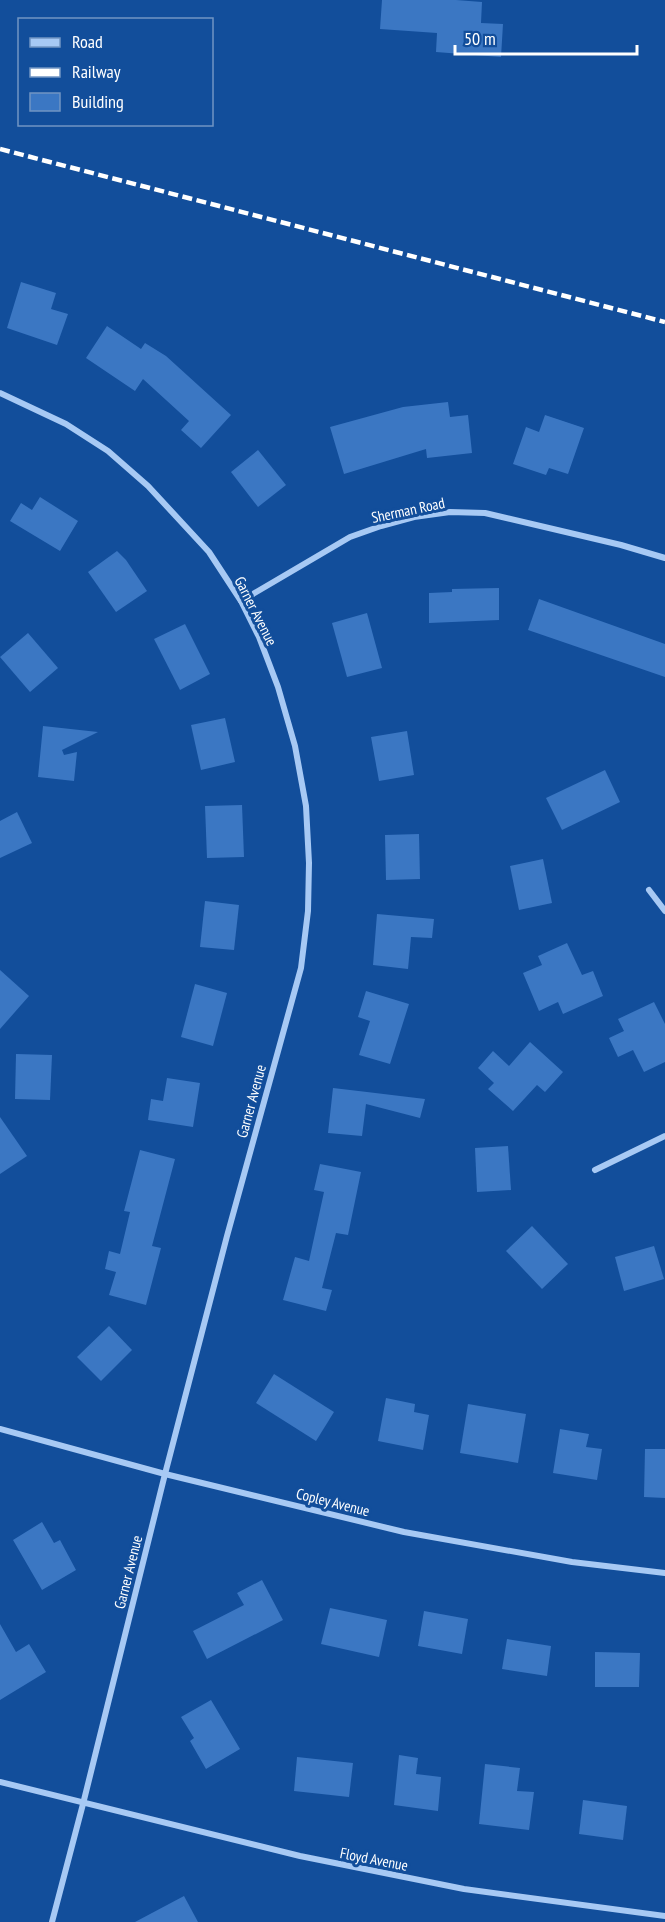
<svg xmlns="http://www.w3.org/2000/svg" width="665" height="1922" font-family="'PT Sans Narrow',sans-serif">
  <rect width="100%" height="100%" fill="#124e9b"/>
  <g fill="#3b77c3">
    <polygon points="382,0 456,0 482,2 481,23 503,24 501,57 436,52 437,33 380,29"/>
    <polygon points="21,282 56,293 51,309 68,314 57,345 7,328"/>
    <polygon points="107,326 141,349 145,343 166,356 231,415 201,448 181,430 189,421 143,379 135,391 86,358"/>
    <polygon points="448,402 450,417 468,415 472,453 427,458 426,449 344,474 330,427 403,407"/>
    <polygon points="545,415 584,428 568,474 549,468 546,475 513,464 526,427 539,432"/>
    <polygon points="258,450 286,485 258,507 231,472"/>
    <polygon points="40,497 78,521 60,551 10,521 21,503 32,510"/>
    <polygon points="117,551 126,560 147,591 116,612 88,572"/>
    <polygon points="499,588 499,620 429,623 429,593 452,592 452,589"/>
    <polygon points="539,599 665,644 665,677 528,630"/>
    <polygon points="367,613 382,668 347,677 332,623"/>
    <polygon points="185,624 210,674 180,690 154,639"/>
    <polygon points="28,633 58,668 30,692 0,657"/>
    <polygon points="225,718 235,762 201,770 191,725"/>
    <polygon points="43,726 98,732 62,750 64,755 77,752 74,781 38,777"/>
    <polygon points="407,731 414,775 379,781 371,737"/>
    <polygon points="605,770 620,802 562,830 546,798"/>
    <polygon points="242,805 244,857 207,858 205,806"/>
    <polygon points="17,812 32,843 0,858 0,821"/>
    <polygon points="419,834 420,879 386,880 385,835"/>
    <polygon points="543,859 552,903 519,910 510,866"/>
    <polygon points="205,901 239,905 234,950 200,947"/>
    <polygon points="377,914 434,919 432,938 411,937 408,969 373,965"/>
    <polygon points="567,943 582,975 593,971 603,996 563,1014 558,1002 539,1011 523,973 542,965 538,956"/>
    <polygon points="0,970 29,996 0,1029"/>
    <polygon points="195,984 227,993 213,1046 181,1037"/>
    <polygon points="366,991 409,1004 390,1064 359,1055 370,1021 358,1017"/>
    <polygon points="654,1002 665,1024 665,1062 644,1072 633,1050 618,1057 609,1038 624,1031 618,1019"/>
    <polygon points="530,1042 563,1072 545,1092 537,1085 513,1111 488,1089 494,1083 478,1068 493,1051 509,1066"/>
    <polygon points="16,1054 52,1055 50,1100 15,1099"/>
    <polygon points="167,1078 200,1083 193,1127 148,1120 151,1099 163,1101"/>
    <polygon points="333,1088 367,1092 425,1099 420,1118 366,1104 362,1136 328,1133"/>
    <polygon points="0,1117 27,1156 0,1174"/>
    <polygon points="508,1146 511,1190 477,1192 475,1148"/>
    <polygon points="140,1150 175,1159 152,1246 161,1248 146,1305 109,1295 116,1272 105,1269 109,1251 120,1254 130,1212 124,1211"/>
    <polygon points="320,1164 361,1172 348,1235 336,1233 322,1288 332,1290 326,1311 283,1300 295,1257 309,1261 324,1192 314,1190"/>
    <polygon points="532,1226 568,1264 542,1289 506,1251"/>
    <polygon points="654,1246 664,1279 624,1291 615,1257"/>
    <polygon points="109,1326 132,1350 101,1381 77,1357"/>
    <polygon points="274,1374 334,1412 316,1441 256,1403"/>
    <polygon points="386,1398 415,1404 414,1412 429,1415 423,1450 378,1441"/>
    <polygon points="468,1404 526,1414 518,1463 460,1453"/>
    <polygon points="560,1429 589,1434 586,1447 602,1449 597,1480 553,1473"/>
    <polygon points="645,1449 665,1449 665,1498 644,1497"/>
    <polygon points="42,1522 54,1543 60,1540 76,1570 42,1590 13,1540"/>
    <polygon points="262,1580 283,1620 207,1659 193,1631 244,1605 237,1593"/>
    <polygon points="330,1608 387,1620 379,1657 321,1644"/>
    <polygon points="424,1611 468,1619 462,1654 418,1646"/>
    <polygon points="0,1624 16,1652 29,1644 46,1672 0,1700"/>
    <polygon points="507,1639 551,1646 547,1676 502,1669"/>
    <polygon points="595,1652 640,1653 639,1687 595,1687"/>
    <polygon points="211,1700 240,1749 206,1769 190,1741 194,1738 181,1717"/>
    <polygon points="399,1755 418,1758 416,1774 441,1777 438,1811 394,1805"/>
    <polygon points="297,1757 353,1763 349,1797 294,1791"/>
    <polygon points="485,1764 520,1768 517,1791 534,1792 529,1830 479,1824"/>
    <polygon points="583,1800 627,1806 623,1840 579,1834"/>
    <polygon points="184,1896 198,1922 135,1922"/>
  </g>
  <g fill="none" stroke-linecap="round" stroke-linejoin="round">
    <g stroke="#a7c9f4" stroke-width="6">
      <polyline points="0,393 66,424 108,451 148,486 209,552 241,601 259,637 278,687 295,746 306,806 309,863 308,911 301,968 227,1236 165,1474 83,1804 52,1922"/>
      <polyline points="241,601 350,537 381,526 414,517 450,512 485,513 621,545 665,558"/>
      <polyline points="649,890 665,911"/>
      <polyline points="595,1170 665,1136"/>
      <polyline points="0,1429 165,1474 404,1532 572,1562 665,1573"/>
      <polyline points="0,1782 300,1856 464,1889 665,1916"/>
    </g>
    <polyline stroke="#fff" stroke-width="4.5" stroke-dasharray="10 4.5" stroke-linecap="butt" points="0,149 665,322"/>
  </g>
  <g text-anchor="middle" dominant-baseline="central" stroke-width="6" stroke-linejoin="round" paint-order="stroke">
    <g font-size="15" fill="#fff" stroke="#124e9b">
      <text transform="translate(408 510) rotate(-12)">Sherman Road</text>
      <text transform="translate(256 611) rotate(63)">Garner Avenue</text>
      <text transform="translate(251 1101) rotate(-75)">Garner Avenue</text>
      <text transform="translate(333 1502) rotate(14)">Copley Avenue</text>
      <text transform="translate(128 1572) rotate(-76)">Garner Avenue</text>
      <text transform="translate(374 1859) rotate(11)">Floyd Avenue</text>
    </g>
  </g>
  <rect x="18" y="18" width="195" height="108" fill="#124e9b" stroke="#7195c3" stroke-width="1.5"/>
  <rect x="30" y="38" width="30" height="9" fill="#a7c9f4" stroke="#7195c3" stroke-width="1.5"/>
  <text x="72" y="48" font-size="18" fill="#ffffff">Road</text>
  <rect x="30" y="68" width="30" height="9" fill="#ffffff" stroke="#7195c3" stroke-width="1.5"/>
  <text x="72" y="78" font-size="18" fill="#ffffff">Railway</text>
  <rect x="30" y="93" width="30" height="18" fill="#3b77c3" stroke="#7195c3" stroke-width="1.5"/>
  <text x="72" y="108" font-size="18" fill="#ffffff">Building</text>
  <path d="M455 45v9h182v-9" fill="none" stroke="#ffffff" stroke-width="3"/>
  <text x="464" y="45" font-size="18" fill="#ffffff" stroke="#124e9b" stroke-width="4.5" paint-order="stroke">50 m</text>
</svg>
